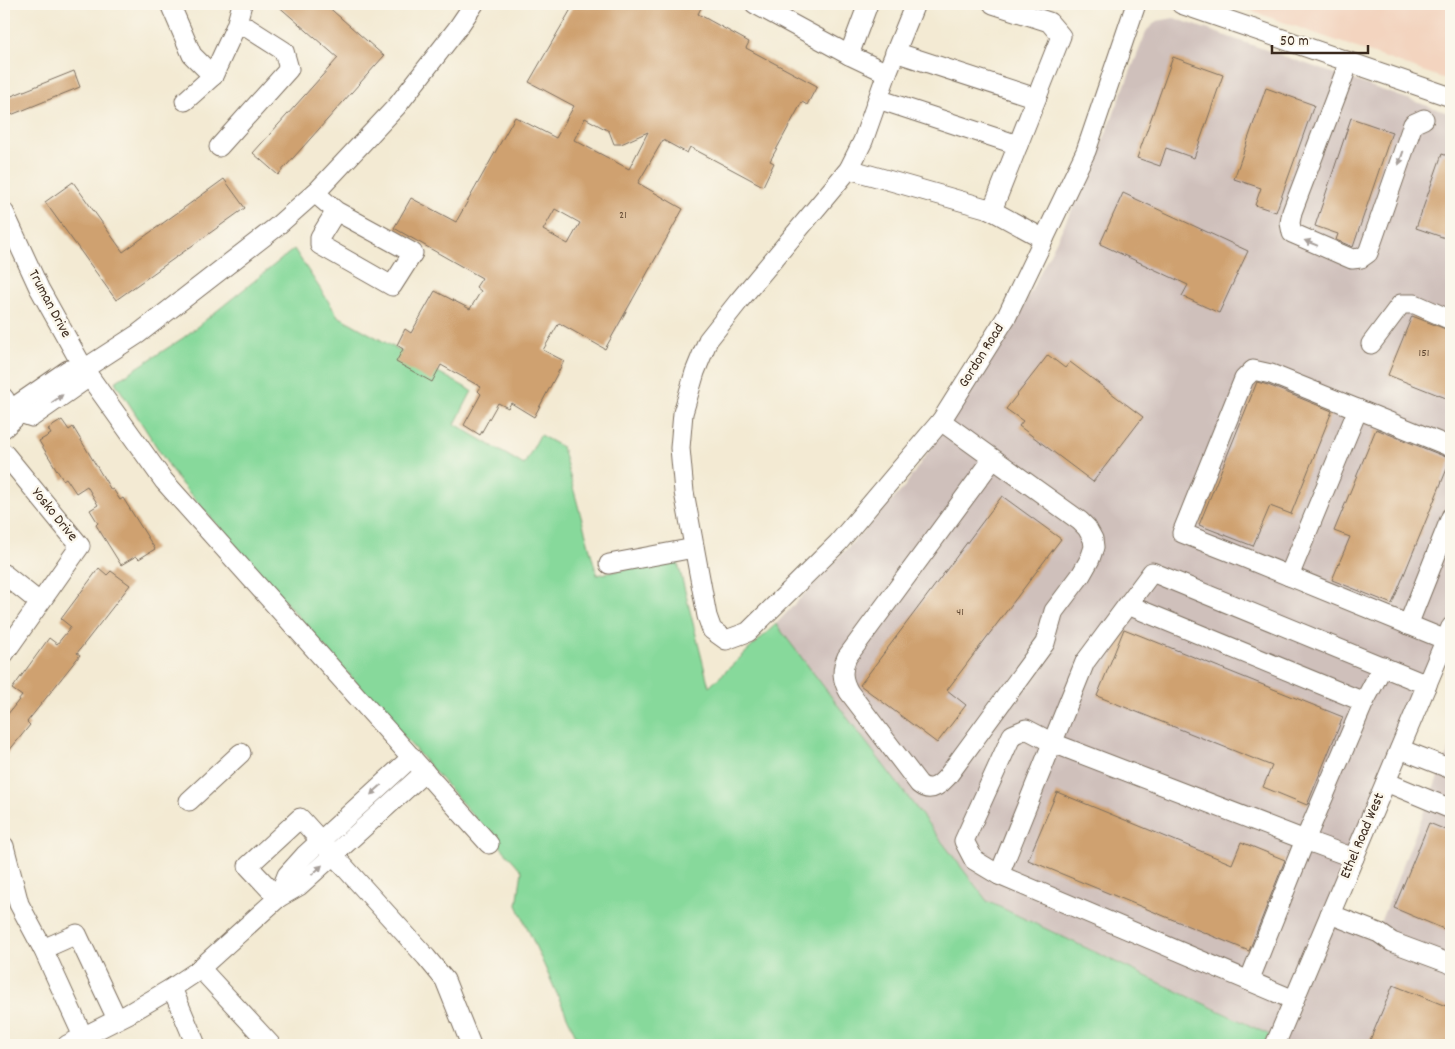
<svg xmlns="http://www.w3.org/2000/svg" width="1455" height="1049" font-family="Dekko,sans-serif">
  <rect width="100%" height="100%" fill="#fbf7ec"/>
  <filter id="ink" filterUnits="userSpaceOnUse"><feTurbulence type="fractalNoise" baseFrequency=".02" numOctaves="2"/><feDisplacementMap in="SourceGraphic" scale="10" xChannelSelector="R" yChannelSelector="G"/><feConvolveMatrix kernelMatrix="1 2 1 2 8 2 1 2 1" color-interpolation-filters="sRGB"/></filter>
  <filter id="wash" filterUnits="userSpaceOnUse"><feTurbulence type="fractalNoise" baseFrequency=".0096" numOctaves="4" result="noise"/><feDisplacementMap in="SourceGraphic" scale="20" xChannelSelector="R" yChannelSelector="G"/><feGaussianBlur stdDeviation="1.12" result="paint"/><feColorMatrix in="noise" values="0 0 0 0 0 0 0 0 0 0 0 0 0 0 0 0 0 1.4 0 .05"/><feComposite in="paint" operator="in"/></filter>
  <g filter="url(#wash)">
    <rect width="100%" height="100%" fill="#f3ead3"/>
    <polygon fill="#f3d4bf" points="1236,4 1451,4 1451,81 1263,15"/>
    <polygon fill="#cfc0bb" points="1174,18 1451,114 1451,413 1447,425 1451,427 1451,619 1333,909 1379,925 1451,744 1451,1045 1262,1045 1269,1034 987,901 776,624 902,490 1009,334 1089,176 1147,30 1157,21"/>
    <polygon fill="#87d99b" stroke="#61825c" points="294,249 338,316 472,391 455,424 524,465 540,435 562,447 597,575 677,559 709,687 776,624 987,901 1270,1035 1262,1045 580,1045 517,905 522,871 178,480 115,382 183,338"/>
    <g id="blocks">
      <g fill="#cfa170" fill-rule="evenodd">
        <polygon points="276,4 325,4 384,56 278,175 253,153 338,58"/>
        <path d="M 574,4 L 703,4 L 698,14 L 749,42 L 746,48 L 817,86 L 807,105 L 802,102 L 770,161 L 774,163 L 763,186 L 690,147 L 687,153 L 663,140 L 638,183 L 683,209 L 605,349 L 559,323 L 543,350 L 564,361 L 534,417 L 511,403 L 508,408 L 498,403 L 480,435 L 464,425 L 481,394 L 478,391 L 481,387 L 441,365 L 432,382 L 396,362 L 403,349 L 397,345 L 405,329 L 411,333 L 435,291 L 470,309 L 481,291 L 476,287 L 482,278 L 394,228 L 411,198 L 456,222 L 515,117 L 556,138 L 574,106 L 529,82 ZM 585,118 L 609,131 L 614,144 L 621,144 L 648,132 L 629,169 L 574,140 ZM 555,209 L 580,223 L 568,244 L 543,230 Z"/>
        <polygon points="1173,57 1223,75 1194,158 1166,148 1160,166 1137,158"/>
        <polygon points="74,71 80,87 6,117 4,111 4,99"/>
        <polygon points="1266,88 1314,105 1276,212 1255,205 1261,188 1234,179"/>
        <polygon points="1351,118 1392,132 1353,247 1336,240 1338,234 1315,226"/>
        <polygon points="1442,154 1451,157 1451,240 1416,228"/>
        <polygon points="224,179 245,208 116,300 45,202 73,182 123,252"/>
        <polygon points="1123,193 1248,251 1219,313 1182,296 1188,285 1100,244"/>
        <polygon points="1412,316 1451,331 1451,400 1388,375"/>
        <polygon points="1048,355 1065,368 1070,362 1143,417 1093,482 1019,426 1023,421 1006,409"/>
        <polygon points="1257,382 1268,385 1332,411 1291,514 1270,506 1253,546 1199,525"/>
        <polygon points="62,420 69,430 73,427 111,490 113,489 120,500 123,498 155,549 139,559 136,556 121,565 96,525 98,523 90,510 98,505 87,486 76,493 66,478 63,480 39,441 51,434 48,429"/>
        <polygon points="1376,429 1451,459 1392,604 1332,580 1350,537 1334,531"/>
        <polygon points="1002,496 1061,539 947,690 966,705 937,743 860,685"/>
        <polygon points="99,568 107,575 111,571 130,585 77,653 80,655 27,722 30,725 4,757 4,719 22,696 12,689 49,638 57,644 71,627 61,619"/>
        <polygon points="1124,629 1343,717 1307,805 1263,787 1272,766 1097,696"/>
        <polygon points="1057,792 1232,864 1241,842 1285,860 1249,951 1028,860"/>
        <polygon points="1429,823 1451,832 1451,932 1394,908"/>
        <polygon points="1393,985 1451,1008 1451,1045 1368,1045"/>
      </g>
    </g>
  </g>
  <g filter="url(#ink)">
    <use href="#blocks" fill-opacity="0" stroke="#7b6d5d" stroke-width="1"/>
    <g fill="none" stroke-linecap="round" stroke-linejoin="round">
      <g stroke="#7b6d5d" stroke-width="21">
        <g id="minor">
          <polyline points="170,4 192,55 213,76"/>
          <polyline points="755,4 849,55 887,73"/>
          <polyline points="915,4 887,73 863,141 849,169 738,302 708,340 695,372 683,413 680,448 684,492 707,616 712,630 726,640 748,632 838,543 941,421 1007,316 1086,151 1136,4"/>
          <polyline points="1181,4 1451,97"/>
          <polyline points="236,26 242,4"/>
          <polyline points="895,52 1036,98"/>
          <polyline points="849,55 868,4"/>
          <polyline points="1349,62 1292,212 1290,223 1292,233 1352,259 1361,258 1368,253 1413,124 1424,119"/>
          <polyline points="878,99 1018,145"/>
          <polyline points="185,101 213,76 236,26 248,28 284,51 289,69 219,147"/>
          <polyline points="849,169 989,209 995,203 1061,36 1049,22 993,4"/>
          <polyline points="315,193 336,211 413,253 392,286 320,245 320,237 336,211"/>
          <polyline points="989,209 1044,239"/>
          <polyline points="4,212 39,288 84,369 164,481 489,844"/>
          <polyline points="1371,344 1401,304 1415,304 1451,320"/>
          <polyline points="4,398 15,417"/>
          <polyline points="20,413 32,417 82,382 84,369"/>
          <path d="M 941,421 L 1080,521 L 1087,528 L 1093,539 L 1094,547 L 1090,559 L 1081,575 L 1054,611 L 1045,643 L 947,777 C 939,786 930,793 919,784 L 849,692 C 842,680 841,670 847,657 L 993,459"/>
          <polyline points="4,428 20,413 20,403 68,370 84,369 138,334 275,228 319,189 397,106 457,29 474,4"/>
          <polyline points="4,453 80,546 4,654"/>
          <polyline points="609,564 694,548"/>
          <polyline points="4,574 39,602"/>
          <polyline points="1289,576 1358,409"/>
          <polyline points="1128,605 1364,702 1383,666"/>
          <polyline points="1408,625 1451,517"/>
          <polyline points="1446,640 1228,551 1182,533 1244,379 1253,370 1271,374 1451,447"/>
          <polyline points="1400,749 1451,769"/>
          <polyline points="1386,782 1451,809"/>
          <polyline points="189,801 241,753"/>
          <polyline points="4,846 19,904 43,949 87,1045"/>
          <polyline points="1354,858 1305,840 1364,702"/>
          <polyline points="999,875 974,860 964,841 1012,735 1026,729 1053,743 1305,840 1249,981"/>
          <polyline points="278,898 248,866 300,818 426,957 445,980 471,1045"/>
          <polyline points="278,898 287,875 305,855 412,757"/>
          <polyline points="1330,914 1379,933 1392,942 1451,964"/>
          <polyline points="43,949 77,934 117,1019"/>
          <polyline points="200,968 271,1045"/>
          <polyline points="172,988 196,1045"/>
          <polyline points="1294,1000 999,875 1085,662 1152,572 1427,685"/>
          <polyline points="67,1045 128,1014 172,988 196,972 278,898 299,886 425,772"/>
          <polyline points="1275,1045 1451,627"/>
        </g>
      </g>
      <use href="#minor" stroke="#fff" stroke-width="19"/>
    </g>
    <defs><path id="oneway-solid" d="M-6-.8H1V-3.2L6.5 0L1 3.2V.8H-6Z" transform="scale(1.25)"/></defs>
    <g fill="#a79f9a">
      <use href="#oneway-solid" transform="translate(1401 158) rotate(109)"/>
      <use href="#oneway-solid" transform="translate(1311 243) rotate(-158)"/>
      <use href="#oneway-solid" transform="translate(57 399) rotate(-35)"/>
      <use href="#oneway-solid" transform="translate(376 790) rotate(138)"/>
      <use href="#oneway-solid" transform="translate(317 870) rotate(-42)"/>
    </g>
  </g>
  <g text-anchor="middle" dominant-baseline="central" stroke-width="5" stroke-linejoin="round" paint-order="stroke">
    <g font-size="12" fill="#604832">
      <text x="623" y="215">21</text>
      <text x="1424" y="353">151</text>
      <text x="960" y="612">41</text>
    </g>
    <g font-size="15" fill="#3b2a1e" stroke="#fbf7ec">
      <text transform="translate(49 304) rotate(62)">Truman Drive</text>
      <text transform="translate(982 356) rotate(-58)">Gordon Road</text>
      <text transform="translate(54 515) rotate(51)">Yosko Drive</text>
      <text transform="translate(1363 836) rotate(-67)">Ethel Road West</text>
    </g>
  </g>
  <rect width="1455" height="1049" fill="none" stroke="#fbf7ec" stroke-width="20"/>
  <path d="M1272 45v8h96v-8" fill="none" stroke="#3b2a1e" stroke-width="2.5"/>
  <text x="1280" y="45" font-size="15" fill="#3b2a1e" stroke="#fbf7ec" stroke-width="4" paint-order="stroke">50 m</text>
</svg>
